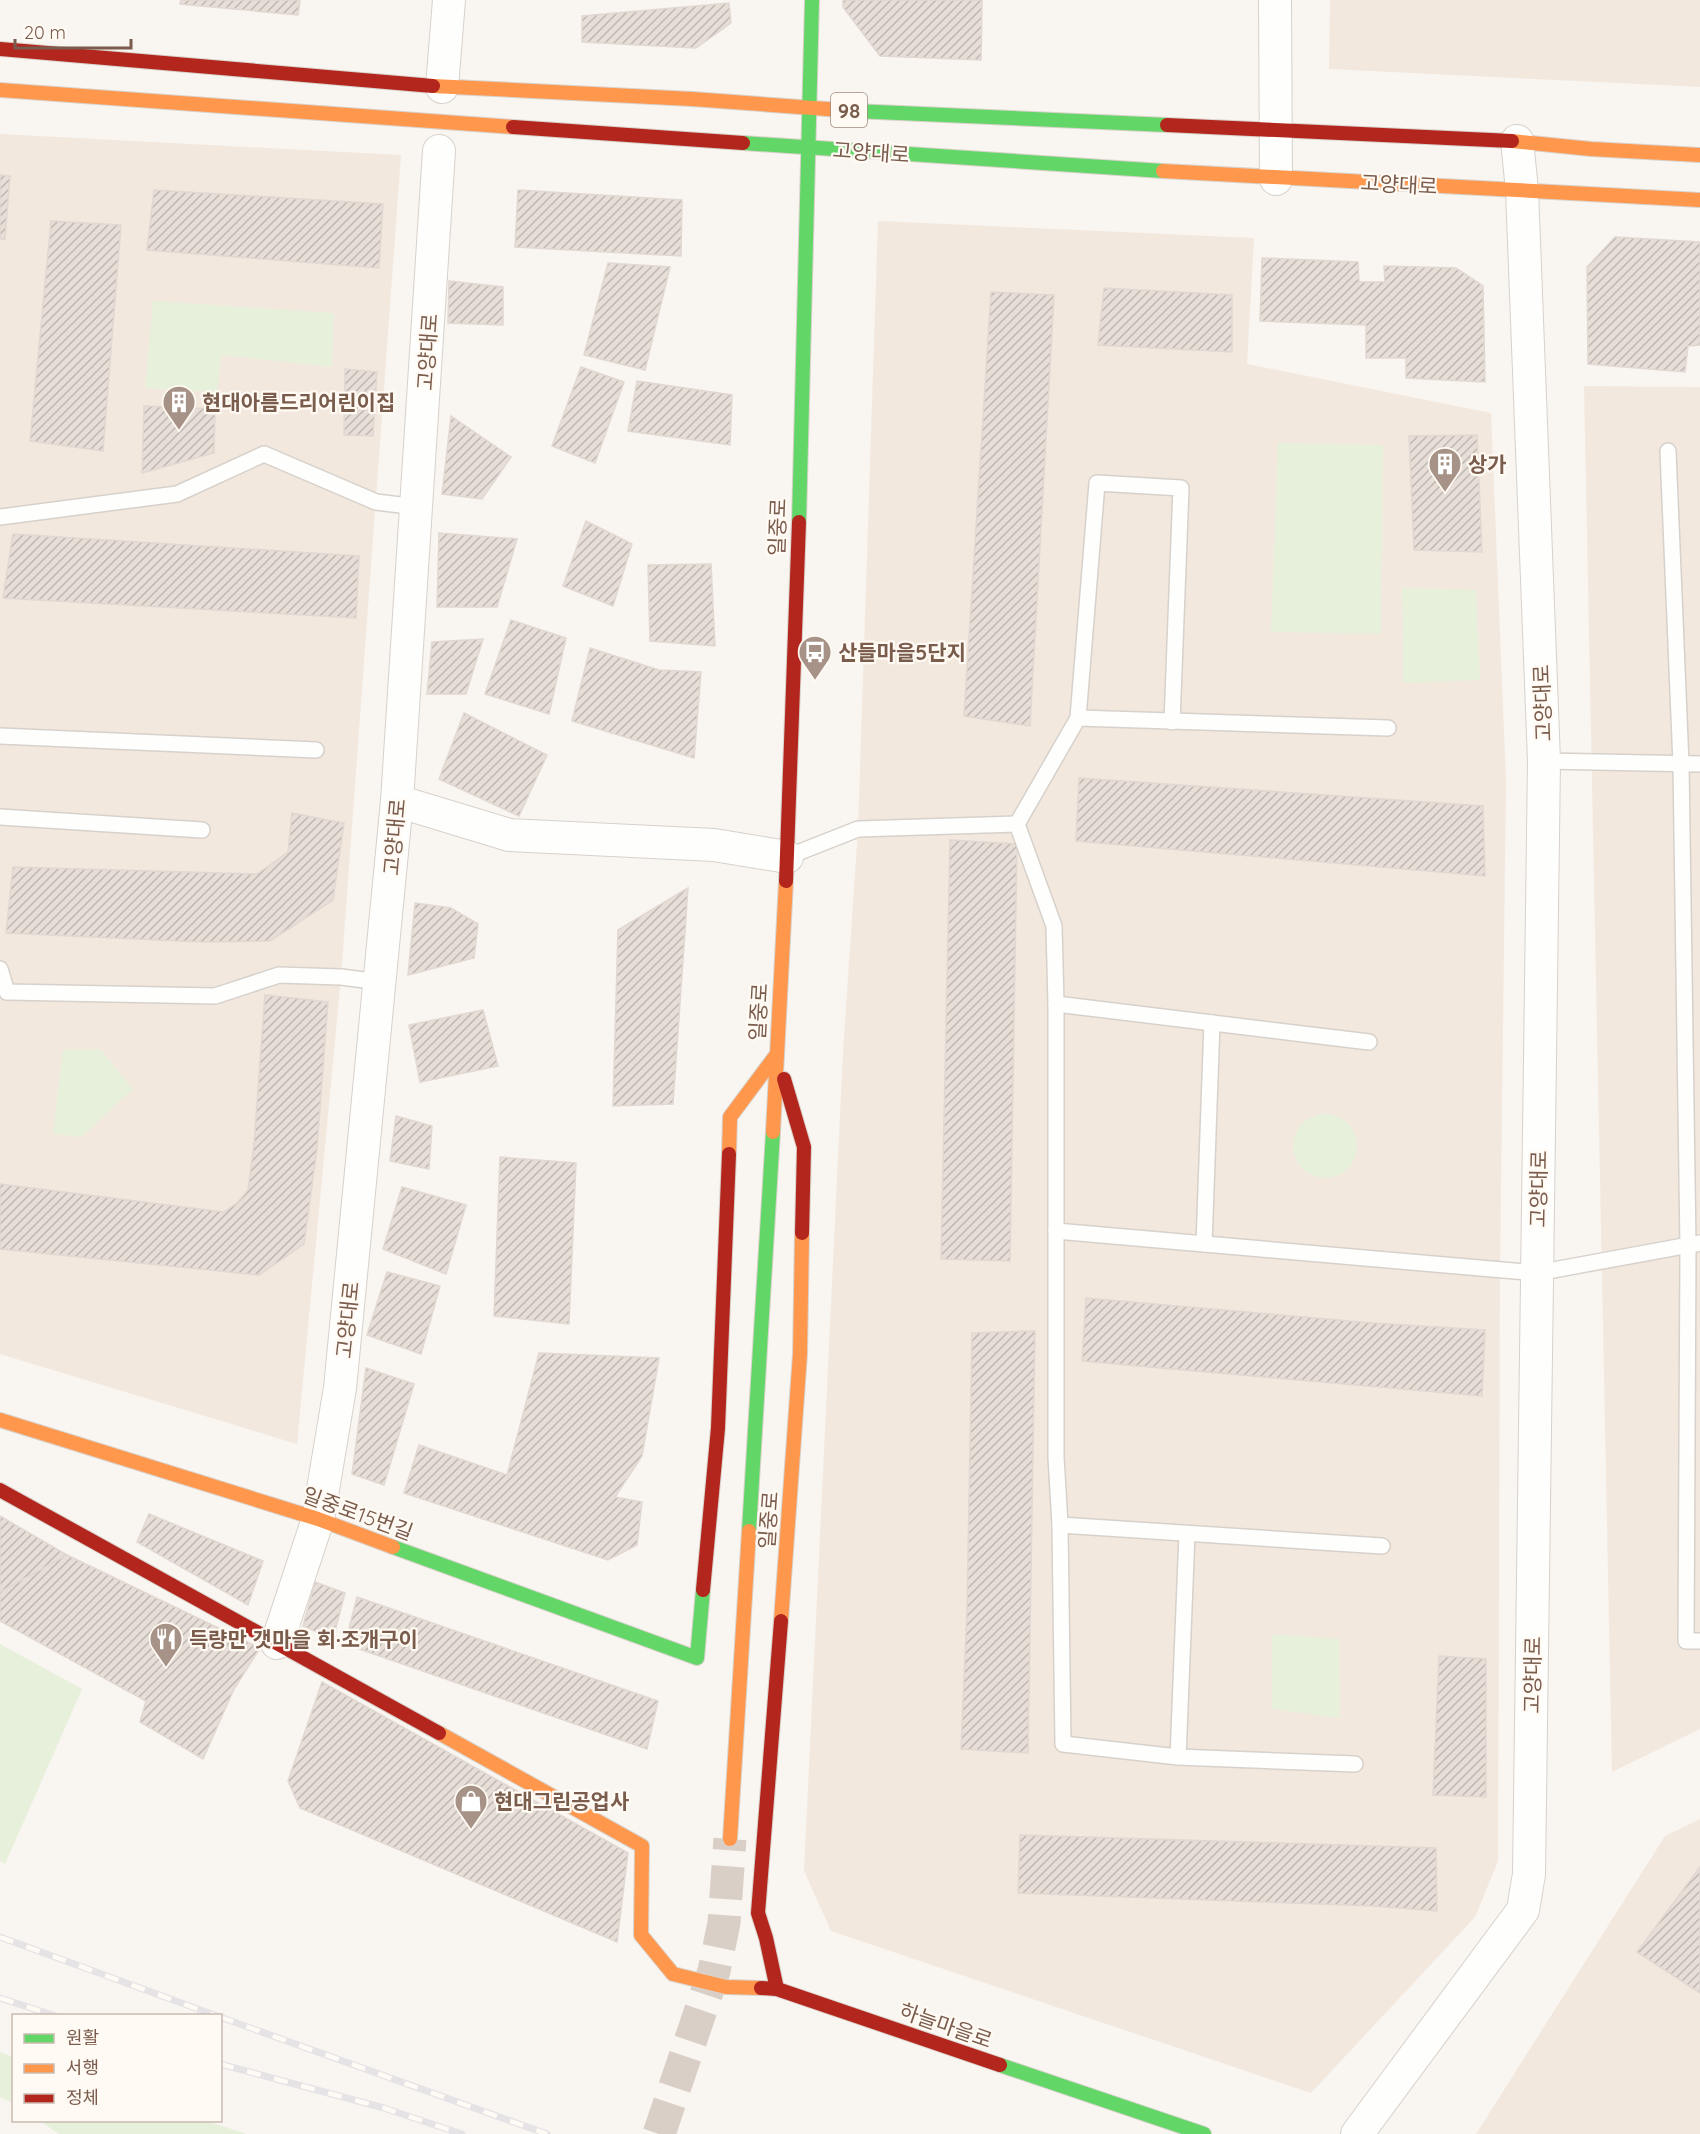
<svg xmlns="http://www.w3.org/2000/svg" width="1700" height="2134" font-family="Quicksand,'Noto Sans KR',sans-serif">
  <defs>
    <pattern id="building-hatch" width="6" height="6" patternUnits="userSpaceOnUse" patternTransform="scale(1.5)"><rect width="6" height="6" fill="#e6ded7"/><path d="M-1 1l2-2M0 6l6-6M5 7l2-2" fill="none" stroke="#bfb7b1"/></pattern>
  </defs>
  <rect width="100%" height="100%" fill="#f9f5f0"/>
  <g fill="#f2e8de">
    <polygon points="1330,0 1700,0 1700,87 1329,69"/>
    <polygon points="0,134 401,155 341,977 297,1444 0,1354"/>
    <polygon points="878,221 1254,238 1247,364 1491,413 1506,780 1500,1270 1498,1861 1475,1917 1311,2093 831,1931 804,1871 843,1052 858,829"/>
    <polygon points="1584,386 1700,387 1700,1729 1612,1772"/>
    <polygon points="1700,1819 1700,2134 1476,2134 1665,1836"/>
  </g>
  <g fill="#e7f0db">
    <polygon points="153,301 334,313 332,367 221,355 217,392 145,388"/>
    <polygon points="1278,443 1383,445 1381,634 1271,632"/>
    <polygon points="1402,588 1476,590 1480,680 1403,683"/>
    <polygon points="100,1049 133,1089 81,1137 53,1134 63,1050"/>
    <circle cx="1325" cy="1146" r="32"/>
    <polygon points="1272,1634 1339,1639 1340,1718 1272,1709"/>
    <polygon points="0,1644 82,1689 5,1864 0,1861"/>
    <polygon points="0,2052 13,2057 13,2103 0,2097"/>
    <polygon points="40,2121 206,2121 247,2134 59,2134"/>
  </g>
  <g fill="url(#building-hatch)" stroke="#e2d8d2" stroke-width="1.5">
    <polygon points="181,0 300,0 298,15 180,4"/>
    <polygon points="843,0 982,0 981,60 880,56 843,7"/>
    <polygon points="729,3 731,23 696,48 582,42 582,16"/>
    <polygon points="0,175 10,176 5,239 0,239"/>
    <polygon points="154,190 383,204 379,268 147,250"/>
    <polygon points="518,190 682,200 681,256 515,247"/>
    <polygon points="51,221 121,225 103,451 30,441"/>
    <polygon points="1615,237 1700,242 1700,345 1688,346 1685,372 1588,364 1587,267"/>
    <polygon points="1262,258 1358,262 1359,282 1385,282 1384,266 1456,268 1483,286 1485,382 1406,378 1406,358 1366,358 1366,325 1260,321"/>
    <polygon points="608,263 670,267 645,370 584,355"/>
    <polygon points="449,281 503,287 503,325 448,323"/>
    <polygon points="1104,288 1232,295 1232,352 1098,345"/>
    <polygon points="991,292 1054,295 1030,726 964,716"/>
    <polygon points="581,367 624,382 595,463 552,446"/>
    <polygon points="345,369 377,372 373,436 344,435"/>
    <polygon points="637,381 732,395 730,445 628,431"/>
    <polygon points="144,406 215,409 214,453 142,473"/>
    <polygon points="451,416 511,457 482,499 442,494"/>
    <polygon points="1477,435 1482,552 1414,550 1409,436"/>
    <polygon points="586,521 632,544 613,606 563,586"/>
    <polygon points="439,533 517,539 497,607 437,607"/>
    <polygon points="13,534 359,556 356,618 3,598"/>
    <polygon points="711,564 715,646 650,641 648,565"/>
    <polygon points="511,620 566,638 549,714 485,694"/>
    <polygon points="483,639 466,694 427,694 432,642"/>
    <polygon points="590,648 659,670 701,672 694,758 572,721"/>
    <polygon points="464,713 547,755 519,816 439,779"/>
    <polygon points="1079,778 1483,806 1485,876 1076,841"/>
    <polygon points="292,813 344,823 333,900 270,941 202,942 6,933 13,867 257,874 288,852"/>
    <polygon points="950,840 1017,844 1010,1261 941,1259"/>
    <polygon points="688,888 673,1104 613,1106 618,930"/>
    <polygon points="415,903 451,908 478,924 474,958 408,975"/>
    <polygon points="265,995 328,1002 317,1149 304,1244 259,1275 0,1249 0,1184 224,1212 237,1203 248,1190 254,1144"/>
    <polygon points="483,1010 498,1066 420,1082 409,1025"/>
    <polygon points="396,1116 432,1126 429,1169 390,1161"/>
    <polygon points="500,1157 576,1163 569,1324 494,1316"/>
    <polygon points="402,1187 466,1205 446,1274 383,1249"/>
    <polygon points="387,1272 440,1286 421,1354 367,1335"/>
    <polygon points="1086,1298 1372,1323 1485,1330 1482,1396 1082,1361"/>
    <polygon points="1035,1331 1028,1753 961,1749 967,1610 972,1333"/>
    <polygon points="539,1353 659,1358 642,1456 615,1497 642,1502 637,1545 608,1560 404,1493 419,1445 507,1475"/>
    <polygon points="366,1368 414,1384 384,1485 352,1474"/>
    <polygon points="149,1514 263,1561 248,1605 137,1542"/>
    <polygon points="0,1516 67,1555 0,1592"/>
    <polygon points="67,1555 260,1648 234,1689 203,1759 140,1722 146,1701 0,1621 0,1592"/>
    <polygon points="315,1582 345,1593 333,1639 303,1626"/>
    <polygon points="357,1597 658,1701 647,1749 345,1644"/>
    <polygon points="1439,1656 1486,1659 1486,1797 1433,1795"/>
    <polygon points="322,1682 628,1853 617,1942 300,1808 288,1781"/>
    <polygon points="1020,1835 1436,1848 1437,1911 1374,1906 1018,1893"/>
    <polygon points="1700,1867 1700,1993 1637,1952"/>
  </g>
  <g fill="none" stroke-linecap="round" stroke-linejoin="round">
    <polyline stroke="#d9cfc7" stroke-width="33" stroke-dasharray="33 16" stroke-linecap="butt" points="659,2134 714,1971 724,1923 730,1839"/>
    <g stroke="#d7d1cb" stroke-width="18">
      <g id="lane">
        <polyline points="1668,451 1681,764 1688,1246 1686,1641 1700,1641"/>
        <polyline points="0,517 177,494 264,454 376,502 417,507"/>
        <polyline points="1078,718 1097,483 1181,488 1172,722"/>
        <polyline points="0,736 316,750"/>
        <polyline points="1544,761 1700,764"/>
        <polyline points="0,817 202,830"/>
        <polyline points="1017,824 1054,926 1056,1004 1056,1457 1060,1525 1063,1744 1178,1757 1355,1764"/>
        <polyline points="1017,824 1078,718 1388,728"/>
        <polyline points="787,857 858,829 1017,824"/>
        <polyline points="0,969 7,992 215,996 279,975 341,977 380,982"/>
        <polyline points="1056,1004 1369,1042"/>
        <polyline points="1056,1231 1537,1273 1700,1243"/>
        <polyline points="1204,1244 1212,1023"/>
        <polyline points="1060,1525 1382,1546"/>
        <polyline points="1178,1757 1187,1534"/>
      </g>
    </g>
    <g stroke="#d7d1cb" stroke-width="34">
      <g id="street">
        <polyline points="1275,0 1276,179"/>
        <polyline points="442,87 449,0"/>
        <polyline points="397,801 509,835 714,845 787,857"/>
        <polyline points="277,1643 318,1519 340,1388 397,801 439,151"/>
        <polyline points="1357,2134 1523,1910 1529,1874 1544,761 1522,190 1517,141"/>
      </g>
    </g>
    <g stroke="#d9d2cb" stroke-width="16">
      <g id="fast">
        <polyline points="854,111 1167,125"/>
        <polyline points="743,143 1163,171"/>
        <polyline points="799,522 812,0"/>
        <polyline points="749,1531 773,1132"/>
        <polyline points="393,1547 697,1658 703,1590"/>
        <polyline points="1000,2065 1204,2134"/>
      </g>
    </g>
    <g stroke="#d9d2cb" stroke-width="16">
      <g id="slow">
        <polyline points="433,86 692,99 854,111"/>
        <polyline points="0,90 513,127"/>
        <polyline points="1512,141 1591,149 1700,155"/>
        <polyline points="1163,171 1700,200"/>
        <polyline points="773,1132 786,881"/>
        <polyline points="729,1154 730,1117 777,1054"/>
        <polyline points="0,1420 318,1519 393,1547"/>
        <polyline points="781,1621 800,1354 802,1233"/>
        <polyline points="439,1733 642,1846 641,1935 673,1974 726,1987 761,1988"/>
        <polyline points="730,1839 749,1531"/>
      </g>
    </g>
    <g stroke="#d9d2cb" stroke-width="16">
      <g id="jam">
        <polyline points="0,49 433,86"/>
        <polyline points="1167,125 1512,141"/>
        <polyline points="513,127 743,143"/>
        <polyline points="786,881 799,522"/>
        <polyline points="784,1079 804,1147 802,1233"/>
        <polyline points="0,1490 439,1733"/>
        <polyline points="703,1590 718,1428 729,1154"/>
        <polyline points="761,1988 777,1989 1000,2065"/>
        <polyline points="777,1989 766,1938 758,1913 781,1621"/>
      </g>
    </g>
    <use href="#lane" stroke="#fefefd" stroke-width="15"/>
    <use href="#street" stroke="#fefefd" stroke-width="32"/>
    <use href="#fast" stroke="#63d668" stroke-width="14"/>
    <use href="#slow" stroke="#ff974d" stroke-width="14"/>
    <use href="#jam" stroke="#b3261e" stroke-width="14"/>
    <g stroke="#e6e3e7" stroke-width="7">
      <g id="rail">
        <polyline points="0,1937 217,2016"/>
        <polyline points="0,1998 56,2016"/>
        <polyline points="220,2017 547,2134"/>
        <polyline points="220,2064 384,2108 462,2134"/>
      </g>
    </g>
    <use href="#rail" stroke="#fffaf3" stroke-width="4.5" stroke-dasharray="14" stroke-linecap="butt"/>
  </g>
  <defs>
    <g id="building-pin" transform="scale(1.725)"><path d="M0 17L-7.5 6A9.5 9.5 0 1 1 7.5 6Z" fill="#a69286" stroke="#fffaf3"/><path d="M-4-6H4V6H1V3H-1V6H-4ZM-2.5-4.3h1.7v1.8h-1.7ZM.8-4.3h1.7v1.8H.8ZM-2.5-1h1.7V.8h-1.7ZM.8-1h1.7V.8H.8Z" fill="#fff"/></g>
    <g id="bus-pin" transform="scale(1.725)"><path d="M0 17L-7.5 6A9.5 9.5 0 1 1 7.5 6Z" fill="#a69286" stroke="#fffaf3"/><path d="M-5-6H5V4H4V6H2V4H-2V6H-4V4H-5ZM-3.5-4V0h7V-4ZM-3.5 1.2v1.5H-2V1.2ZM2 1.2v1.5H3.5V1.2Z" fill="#fff"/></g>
    <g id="restaurant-pin" transform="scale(1.725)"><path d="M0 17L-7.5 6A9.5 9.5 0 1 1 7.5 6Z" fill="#a69286" stroke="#fffaf3"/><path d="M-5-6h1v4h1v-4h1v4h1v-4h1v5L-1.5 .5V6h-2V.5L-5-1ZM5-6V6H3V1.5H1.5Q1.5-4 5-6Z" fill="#fff"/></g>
    <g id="shop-pin" transform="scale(1.725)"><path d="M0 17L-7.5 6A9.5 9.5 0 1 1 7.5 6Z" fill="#a69286" stroke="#fffaf3"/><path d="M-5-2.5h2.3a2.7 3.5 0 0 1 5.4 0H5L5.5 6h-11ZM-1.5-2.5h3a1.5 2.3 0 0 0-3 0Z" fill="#fff"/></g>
  </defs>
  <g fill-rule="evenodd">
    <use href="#building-pin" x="179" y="402"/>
    <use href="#building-pin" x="1445" y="464"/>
    <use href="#bus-pin" x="815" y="652"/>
    <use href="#restaurant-pin" x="166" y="1639"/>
    <use href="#shop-pin" x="471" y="1801"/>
  </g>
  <g text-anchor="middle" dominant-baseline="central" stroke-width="4.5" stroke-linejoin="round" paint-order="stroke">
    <rect fill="#fffaf3" stroke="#a28b7f" stroke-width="1.5" x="831" y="93" width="36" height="34" rx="4.5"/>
    <g font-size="20" font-weight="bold" fill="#7a5c4d">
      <text x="849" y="110">98</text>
    </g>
    <g font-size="21" fill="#7a5c4d" stroke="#fffaf3">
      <text transform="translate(871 152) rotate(4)">고양대로</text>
      <text transform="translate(1399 184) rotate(3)">고양대로</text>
      <text transform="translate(427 352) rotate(-86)">고양대로</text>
      <text transform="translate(777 527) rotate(-88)">일중로</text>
      <text transform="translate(1542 703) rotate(-92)">고양대로</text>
      <text transform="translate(394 837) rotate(-85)">고양대로</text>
      <text transform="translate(758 1012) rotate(-87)">일중로</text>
      <text transform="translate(1538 1189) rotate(-89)">고양대로</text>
      <text transform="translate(347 1320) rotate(-84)">고양대로</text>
      <text transform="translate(358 1513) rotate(20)">일중로15번길</text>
      <text transform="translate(768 1520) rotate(-86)">일중로</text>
      <text transform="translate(1532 1675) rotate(-89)">고양대로</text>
      <text transform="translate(946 2025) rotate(19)">하늘마을로</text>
    </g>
    <g font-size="21" font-weight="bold" fill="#7a5c4d" stroke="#fffaf3" text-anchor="start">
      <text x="202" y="402">현대아름드리어린이집</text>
      <text x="1468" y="464">상가</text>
      <text x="838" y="652">산들마을5단지</text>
      <text x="189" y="1639">득량만 갯마을 회·조개구이</text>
      <text x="494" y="1801">현대그린공업사</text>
    </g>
  </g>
  <rect x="12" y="2014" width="210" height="108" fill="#fffaf3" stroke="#cabbb1" stroke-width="1.5"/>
  <rect x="24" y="2034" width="30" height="9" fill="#63d668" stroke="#cabbb1" stroke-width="1.5"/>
  <text x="66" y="2044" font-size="18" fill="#7a5c4d">원활</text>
  <rect x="24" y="2064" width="30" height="9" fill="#ff974d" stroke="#cabbb1" stroke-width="1.5"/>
  <text x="66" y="2074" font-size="18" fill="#7a5c4d">서행</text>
  <rect x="24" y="2094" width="30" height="9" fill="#b3261e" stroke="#cabbb1" stroke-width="1.5"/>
  <text x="66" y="2104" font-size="18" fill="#7a5c4d">정체</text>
  <path d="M15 39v9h116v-9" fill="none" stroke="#7a5c4d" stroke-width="3"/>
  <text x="24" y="39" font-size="18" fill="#7a5c4d" stroke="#fffaf3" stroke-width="4.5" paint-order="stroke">20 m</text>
</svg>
